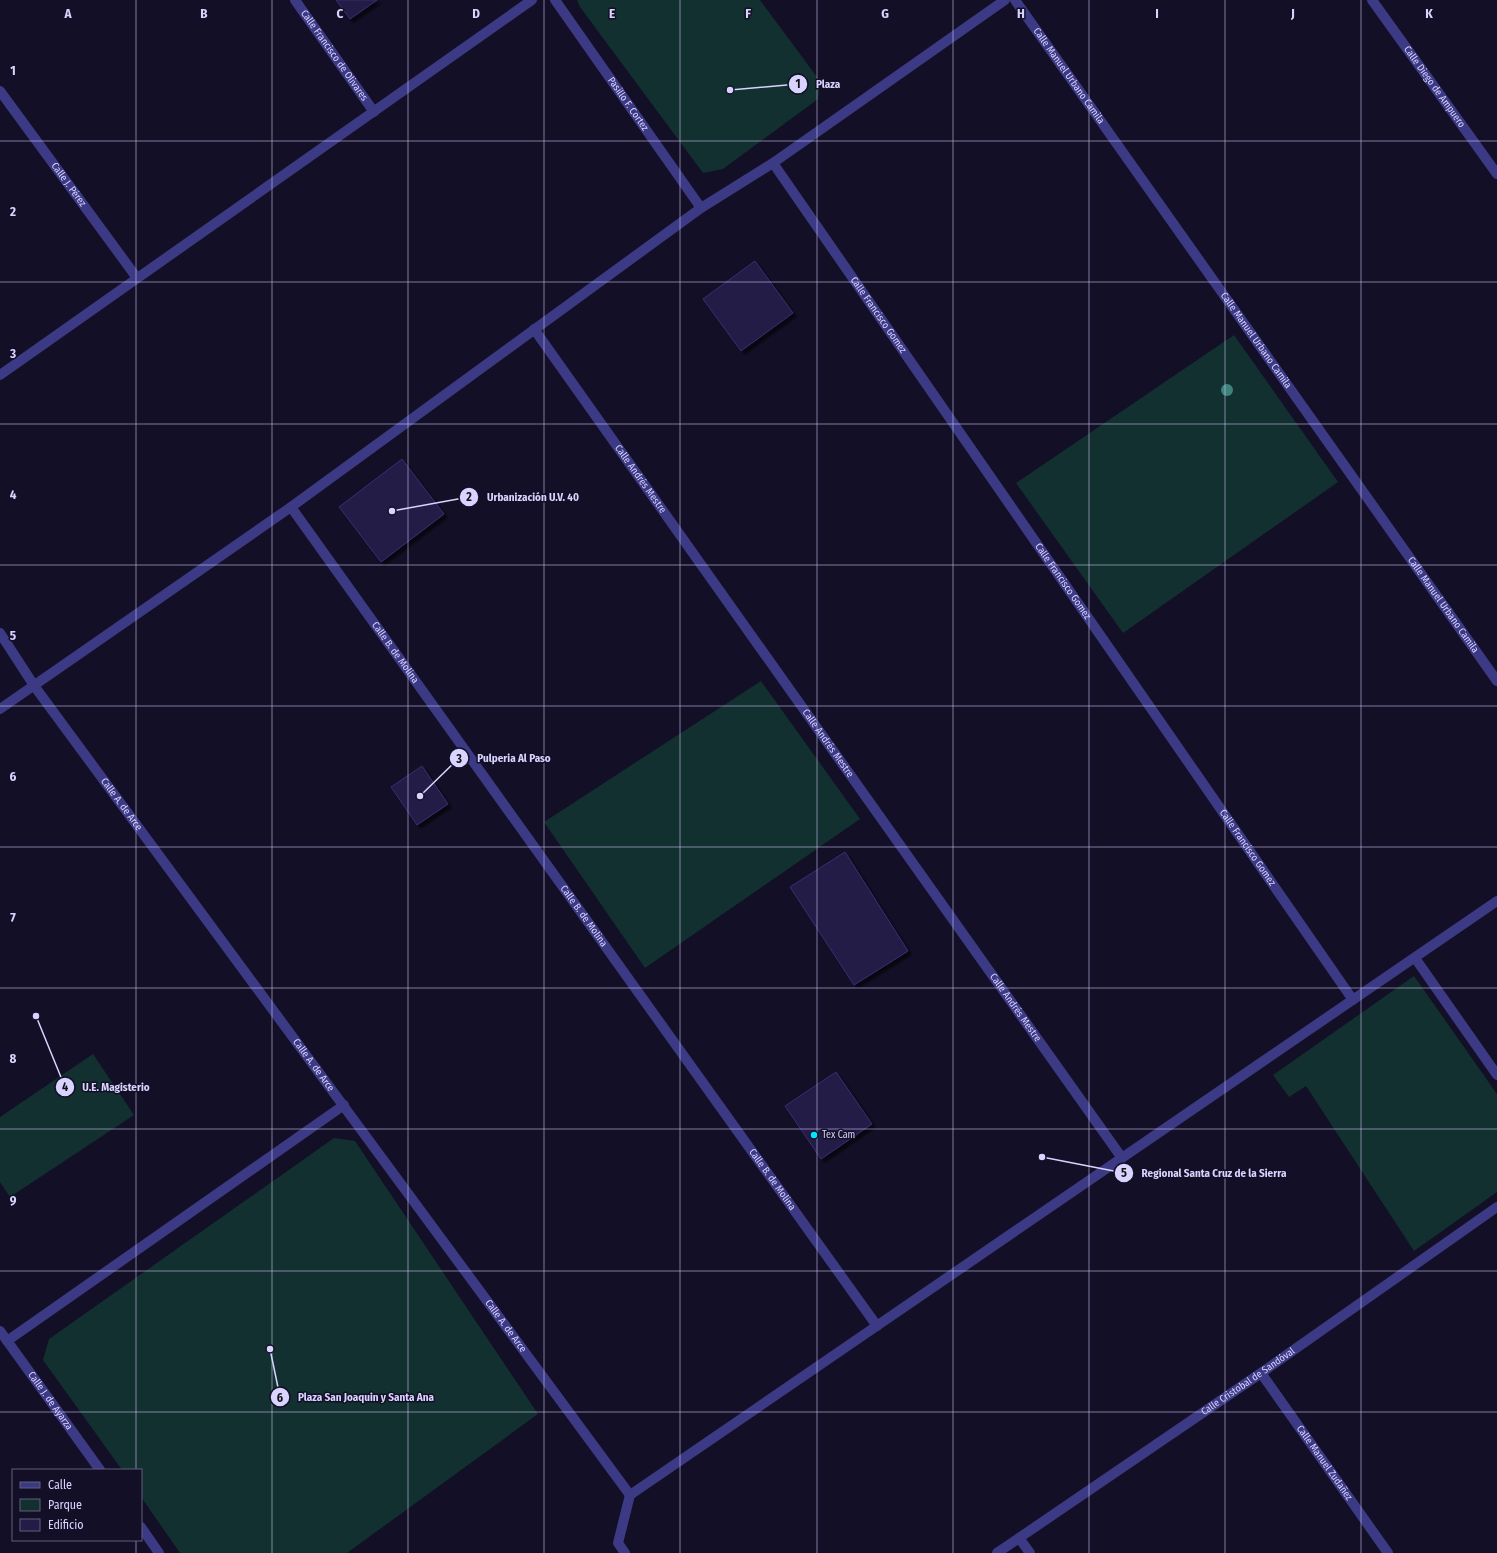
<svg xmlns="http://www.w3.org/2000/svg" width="1497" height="1553" font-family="'Fira Sans Condensed',sans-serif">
  <defs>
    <filter id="shadow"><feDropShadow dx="3.5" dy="3.5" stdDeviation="1" flood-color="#0009"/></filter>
  </defs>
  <rect width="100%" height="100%" fill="#130f26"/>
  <g fill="#12302f">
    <polygon points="577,0 760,0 820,81 818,99 723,169 703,173 580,7"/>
    <polygon points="1234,335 1338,482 1123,633 1016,483"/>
    <polygon points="761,681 860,819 645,968 544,822"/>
    <polygon points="1414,976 1497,1094 1497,1192 1414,1251 1306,1086 1289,1097 1273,1075"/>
    <polygon points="93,1054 134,1115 10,1197 0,1182 0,1117"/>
    <polygon points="334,1138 355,1141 538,1414 347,1553 180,1553 141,1497 141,1470 122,1470 43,1360 49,1339"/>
  </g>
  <g fill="#241b47" stroke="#3b2d73" filter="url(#shadow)">
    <polygon points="336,0 377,0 350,19"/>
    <polygon points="755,261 793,313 741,351 703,299"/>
    <polygon points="402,459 444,514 381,562 339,507"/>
    <polygon points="422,766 448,804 417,825 391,787"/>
    <polygon points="845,852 908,951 854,985 790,887"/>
    <polygon points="836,1072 872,1124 821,1159 785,1106"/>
  </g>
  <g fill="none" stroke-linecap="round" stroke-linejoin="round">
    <g stroke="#3d3a85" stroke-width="10">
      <path id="s1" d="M 295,0 L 374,112"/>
      <path id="s2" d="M 555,0 L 701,208"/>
      <path id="s3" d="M 1015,0 L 1497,681"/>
      <path id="s4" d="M 1372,0 L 1497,174"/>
      <path id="s5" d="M 0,91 L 137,278"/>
      <path id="s6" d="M 773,163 L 1353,1000"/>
      <path id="s7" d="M 534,329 L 1122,1158"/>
      <polyline points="0,375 532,0"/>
      <path id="s8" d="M 291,507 L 877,1326"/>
      <path id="s9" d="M 0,633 L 35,687 L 630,1495"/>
      <polyline points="0,709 291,507 701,208 773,163 1005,0"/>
      <polyline points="1415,958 1497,1075"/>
      <path id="s10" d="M 0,1331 L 100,1470"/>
      <polyline points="7,1341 344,1105"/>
      <path id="s11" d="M 1261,1373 L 1388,1553"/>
      <polyline points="630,1495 1497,901"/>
      <polyline points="141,1527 159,1553"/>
      <polyline points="1019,1538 1030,1553"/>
      <polyline points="625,1553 618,1543 630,1495"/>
      <path id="s12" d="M 997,1553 L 1261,1373 L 1497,1207"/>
    </g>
  </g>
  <circle fill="#3d827b" cx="1227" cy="390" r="6"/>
  <path fill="none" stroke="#d9d4ff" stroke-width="1" stroke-opacity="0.55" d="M 136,0 L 136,1470M 272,0 L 272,1553M 408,0 L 408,1553M 544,0 L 544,1553M 680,0 L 680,1553M 817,0 L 817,1553M 953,0 L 953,1553M 1089,0 L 1089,1553M 1225,0 L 1225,1553M 1361,0 L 1361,1553M 0,141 L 1497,141M 0,282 L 1497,282M 0,424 L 1497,424M 0,565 L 1497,565M 0,706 L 1497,706M 0,847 L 1497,847M 0,988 L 1497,988M 0,1129 L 1497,1129M 0,1271 L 1497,1271M 0,1412 L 1497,1412M 136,1540 L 136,1553"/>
  <circle fill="#00e5ff" stroke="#130f26" stroke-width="1.5" cx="814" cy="1135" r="4"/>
  <g text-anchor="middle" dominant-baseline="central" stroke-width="3" stroke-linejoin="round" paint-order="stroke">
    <g font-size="10" fill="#d9d4ff" stroke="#130f26">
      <text stroke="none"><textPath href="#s1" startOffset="68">Calle Francisco de Olivares</textPath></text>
      <text stroke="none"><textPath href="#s3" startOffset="93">Calle Manuel Urbano Camila</textPath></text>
      <text stroke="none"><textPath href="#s4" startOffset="107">Calle Diego de Ampuero</textPath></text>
      <text stroke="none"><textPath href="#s2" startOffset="127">Pasillo F. Cortez</textPath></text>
      <text stroke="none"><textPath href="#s5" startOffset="116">Calle J. Pérez</textPath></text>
      <text stroke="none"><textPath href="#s6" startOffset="185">Calle Francisco Gomez</textPath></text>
      <text stroke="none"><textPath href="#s3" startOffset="417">Calle Manuel Urbano Camila</textPath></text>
      <text stroke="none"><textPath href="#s7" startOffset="184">Calle Andrés Mestre</textPath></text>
      <text stroke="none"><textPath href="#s6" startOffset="509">Calle Francisco Gomez</textPath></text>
      <text stroke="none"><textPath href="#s3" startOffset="741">Calle Manuel Urbano Camila</textPath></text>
      <text stroke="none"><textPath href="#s8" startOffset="179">Calle B. de Molina</textPath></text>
      <text stroke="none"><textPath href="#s7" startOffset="508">Calle Andrés Mestre</textPath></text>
      <text stroke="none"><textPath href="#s9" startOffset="210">Calle A. de Arce</textPath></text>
      <text stroke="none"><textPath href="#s6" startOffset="833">Calle Francisco Gomez</textPath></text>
      <text stroke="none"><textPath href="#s8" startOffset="503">Calle B. de Molina</textPath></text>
      <text stroke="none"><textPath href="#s7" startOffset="832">Calle Andrés Mestre</textPath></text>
      <text stroke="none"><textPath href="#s9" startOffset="534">Calle A. de Arce</textPath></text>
      <text stroke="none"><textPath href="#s8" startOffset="827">Calle B. de Molina</textPath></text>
      <text stroke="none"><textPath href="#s9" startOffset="858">Calle A. de Arce</textPath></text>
      <text stroke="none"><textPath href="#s12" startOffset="304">Calle Cristobal de Sandóval</textPath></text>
      <text stroke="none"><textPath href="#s10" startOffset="86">Calle J. de Ayarza</textPath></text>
      <text stroke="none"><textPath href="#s11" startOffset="110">Calle Manuel Zudañez</textPath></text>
    </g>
    <g font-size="10" fill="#d9d4ff" stroke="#130f26" text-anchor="start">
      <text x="822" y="1135">Tex Cam</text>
    </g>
  </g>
  <g font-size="13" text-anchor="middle" font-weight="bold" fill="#d9d4ff" stroke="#130f26" stroke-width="3" stroke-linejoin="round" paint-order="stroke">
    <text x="68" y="18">A</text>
    <text x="204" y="18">B</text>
    <text x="340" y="18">C</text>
    <text x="476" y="18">D</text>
    <text x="612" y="18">E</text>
    <text x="748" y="18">F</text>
    <text x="885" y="18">G</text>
    <text x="1021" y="18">H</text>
    <text x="1157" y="18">I</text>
    <text x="1293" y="18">J</text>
    <text x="1429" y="18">K</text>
    <text x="13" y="75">1</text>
    <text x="13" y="216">2</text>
    <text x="13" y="358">3</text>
    <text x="13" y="499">4</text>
    <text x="13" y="640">5</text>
    <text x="13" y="781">6</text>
    <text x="13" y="922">7</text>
    <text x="13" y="1063">8</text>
    <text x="13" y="1205">9</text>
  </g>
  <path fill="none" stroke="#d9d4ff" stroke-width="1.5" d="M730 90L798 84M392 511L469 497M420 796L459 758M36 1016L65 1087M1042 1157L1124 1173M270 1349L280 1397"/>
  <g fill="#d9d4ff" stroke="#130f26" stroke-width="1.5">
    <circle cx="730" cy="90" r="4"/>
    <circle cx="392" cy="511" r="4"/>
    <circle cx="420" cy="796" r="4"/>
    <circle cx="36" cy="1016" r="4"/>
    <circle cx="1042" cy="1157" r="4"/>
    <circle cx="270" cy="1349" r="4"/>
    <circle cx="798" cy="84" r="10"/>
    <circle cx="469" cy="497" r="10"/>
    <circle cx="459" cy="758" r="10"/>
    <circle cx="65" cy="1087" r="10"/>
    <circle cx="1124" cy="1173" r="10"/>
    <circle cx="280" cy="1397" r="10"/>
  </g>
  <g font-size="12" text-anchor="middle" font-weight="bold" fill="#111">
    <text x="798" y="88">1</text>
    <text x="469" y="501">2</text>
    <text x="459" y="763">3</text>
    <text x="65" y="1091">4</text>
    <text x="1124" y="1177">5</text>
    <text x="280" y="1402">6</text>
  </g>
  <g font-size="11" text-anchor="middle" font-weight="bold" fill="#d9d4ff" stroke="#130f26" stroke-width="3" stroke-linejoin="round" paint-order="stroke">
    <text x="828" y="88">Plaza</text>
    <text x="533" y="501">Urbanización U.V. 40</text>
    <text x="514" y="762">Pulperia Al Paso</text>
    <text x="116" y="1091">U.E. Magisterio</text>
    <text x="1214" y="1177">Regional Santa Cruz de la Sierra</text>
    <text x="366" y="1401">Plaza San Joaquin y Santa Ana</text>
  </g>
  <rect x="12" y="1469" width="130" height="72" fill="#130f26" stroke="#625e7d"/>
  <rect x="20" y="1482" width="20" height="6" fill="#3d3a85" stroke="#625e7d"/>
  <text x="48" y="1489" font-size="12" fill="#d9d4ff">Calle</text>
  <rect x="20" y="1499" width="20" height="12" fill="#12302f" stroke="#625e7d"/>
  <text x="48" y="1509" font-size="12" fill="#d9d4ff">Parque</text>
  <rect x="20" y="1519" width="20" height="12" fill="#241b47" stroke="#625e7d"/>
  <text x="48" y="1529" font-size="12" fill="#d9d4ff">Edificio</text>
</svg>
